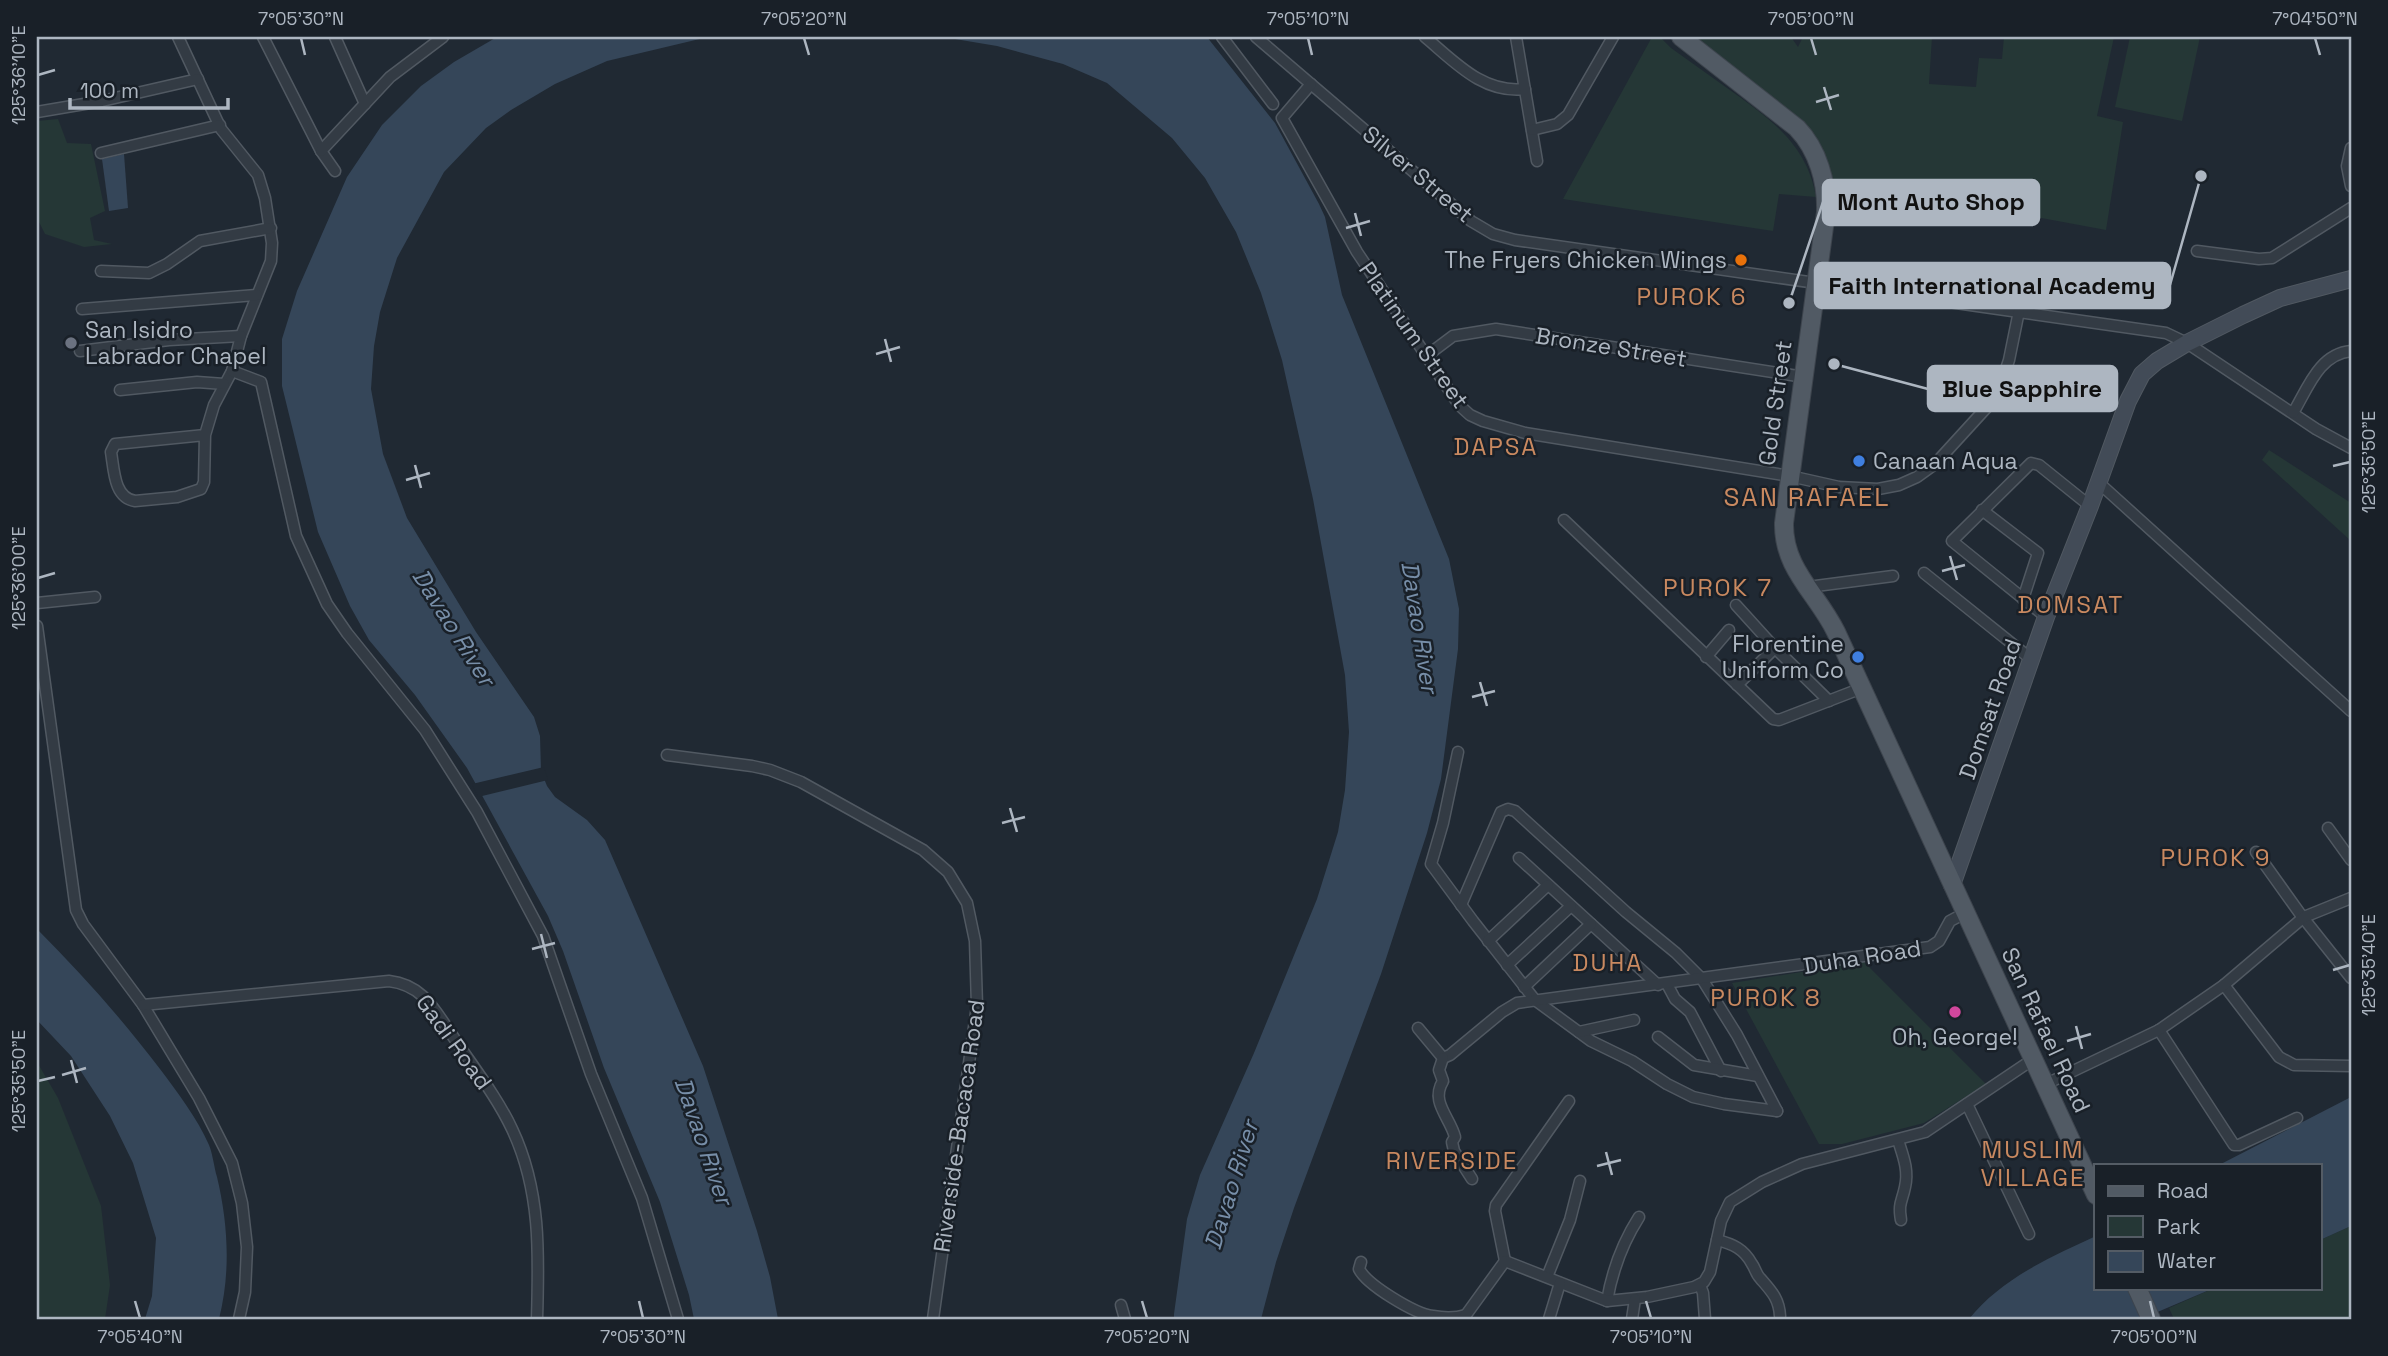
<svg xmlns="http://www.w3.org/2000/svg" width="2388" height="1356" font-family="'Space Grotesk',sans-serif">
  <rect width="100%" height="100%" fill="#202933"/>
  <g fill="#253736">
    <path d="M 1652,37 L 1660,37 L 1671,48 C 1692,63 1713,78 1734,93 C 1772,120 1808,147 1816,197 L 1779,194 L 1773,231 L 1563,199 Z"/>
    <polygon points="1693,37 1791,37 1798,47 1803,37 1932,37 1929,84 1976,87 1979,58 2002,59 2004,37 2114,37 2097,116 2123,122 2106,230 1983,207 1833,193 1829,170"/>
    <polygon points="2130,37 2200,37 2182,121 2115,107"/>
    <polygon points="58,119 67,143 91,144 105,211 90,218 94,240 112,244 84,247 45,234 37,218 37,121"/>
    <polygon points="2269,450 2351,503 2351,541 2262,460"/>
    <polygon points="1864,962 1986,1084 1924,1123 1842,1144 1819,1144 1732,983"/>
    <polygon points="37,1062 58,1098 101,1206 110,1285 105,1319 37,1319"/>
    <polygon points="2351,1226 2351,1319 2174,1319 2169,1308 2214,1288 2320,1288 2320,1240"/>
  </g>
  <g fill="#354659">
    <polygon points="497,37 708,37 607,61 555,84 511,110 486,128 444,172 397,258 380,312 374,346 371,389 383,454 407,518 476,632 534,717 540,736 541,771 547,786 555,797 587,820 605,840 703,1066 757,1231 770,1277 778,1319 694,1319 689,1295 660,1202 604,1068 563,951 548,916 467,768 415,695 369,640 350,606 318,532 282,386 282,339 297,291 347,177 382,125 421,86 454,62"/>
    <polygon points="943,37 1207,37 1275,123 1319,204 1325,217 1342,295 1449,559 1459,609 1458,649 1441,779 1427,833 1381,974 1294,1208 1276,1262 1261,1319 1174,1319 1174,1314 1187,1219 1200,1175 1254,1053 1317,899 1338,832 1345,790 1349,732 1345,675 1313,499 1282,360 1261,293 1236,232 1205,178 1172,138 1107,83 1063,64 997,46"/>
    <polygon points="124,154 128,208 109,211 102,159"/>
    <path d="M 37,929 C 81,973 122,1019 160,1069 C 178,1093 197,1118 209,1145 C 213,1155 214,1167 217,1177 C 228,1223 231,1272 219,1319 L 145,1319 L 152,1296 L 156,1238 L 133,1163 L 110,1116 L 71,1056 L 37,1020 Z"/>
    <polygon points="2351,1097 2351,1226 2320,1240 2320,1165 2219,1165"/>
    <path d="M 2096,1236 L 2096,1288 L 2214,1288 L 2141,1319 L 1969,1319 C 2001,1279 2050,1257 2096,1236 Z"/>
  </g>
  <polygon fill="#202933" points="544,767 548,780 478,797 472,784"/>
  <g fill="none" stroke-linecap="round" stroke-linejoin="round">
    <g stroke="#515962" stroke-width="13">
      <g id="street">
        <path d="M 178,37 L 221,129 L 258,175 L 265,198 L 272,243 L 271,261 L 241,336 L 232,371 L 214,405 L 205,435 L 204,482 L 201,489 L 177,497 L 135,501 C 114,498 114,470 111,452 L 115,444 L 205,435"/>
        <polyline points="263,37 321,151 335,171"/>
        <polyline points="335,37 365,104"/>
        <polyline points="1222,37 1273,104"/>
        <polyline points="1256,37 1471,221 1493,234 1515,240 2166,333 2187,343 2316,429 2351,448"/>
        <path d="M 1425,37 C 1455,62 1483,94 1525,89"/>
        <polyline points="1516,37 1537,161"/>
        <polyline points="1311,84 1282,118 1357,252 1459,405 1470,415 1483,421 1525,433 1790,476 1839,487 1878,489 1899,485 1917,477 1935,464 1988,406 2001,384 2009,360 2019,311"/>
        <polyline points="37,112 102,101 198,79"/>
        <polyline points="1532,130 1557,124 1568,115 1613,37"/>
        <polyline points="2351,148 2347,166 2351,186"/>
        <polyline points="321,151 390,77 443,37"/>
        <polyline points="101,153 220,125"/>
        <polyline points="2197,251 2259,259 2272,258 2351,208"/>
        <polyline points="101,271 149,273 167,264 200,241 271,228"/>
        <polyline points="82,309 257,295"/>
        <polyline points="80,351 169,340 241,336"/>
        <polyline points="1425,357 1453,336 1496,329 1804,377"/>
        <polyline points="232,371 261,382 296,536 327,604 347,633 425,730 477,812 543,936 591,1074 642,1198 678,1319"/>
        <polyline points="120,390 197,382 224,384"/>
        <path d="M 2293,413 C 2308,388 2319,354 2351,351"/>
        <polyline points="2099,483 2351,711"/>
        <polyline points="1982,510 2038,553 2023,599"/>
        <polyline points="1564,520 1773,719 1779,720 1862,688"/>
        <polyline points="1924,573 2031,659"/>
        <polyline points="1808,587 1893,576"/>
        <polyline points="37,603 95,597"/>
        <polyline points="1736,605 1775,648 1829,701"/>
        <polyline points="2046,617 1952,541 2031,463 2039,465 2090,506"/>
        <polyline points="37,626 76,910 83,924 143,1005 199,1098 232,1163 242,1203 247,1247 245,1292 239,1319"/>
        <polyline points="1706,657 1729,630"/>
        <polyline points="1737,685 1775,648"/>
        <polyline points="1458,752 1443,823 1431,864 1473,921 1535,1000 1591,1041 1632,1061 1667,1084 1693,1097 1724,1104 1777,1111"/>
        <polyline points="667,755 752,766 770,770 801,782 923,850 948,872 967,903 975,941 977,1006 933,1319"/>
        <polyline points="2328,828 2351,860"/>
        <polyline points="2256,852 2301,915 2351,978"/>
        <polyline points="1519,858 1658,985"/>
        <polyline points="1461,905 1501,812 1508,809 1515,811 1626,912 1676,953 1702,979 1737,1035 1777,1111"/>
        <polyline points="1488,941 1548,885"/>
        <polyline points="1507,965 1571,906"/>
        <polyline points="1667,984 1675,999 1690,1012 1721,1071"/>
        <polyline points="2224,985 2279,1057 2294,1065 2351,1066"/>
        <polyline points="1524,987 1591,924"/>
        <path d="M 143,1005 L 389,981 C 424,985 435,1011 454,1038 C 474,1068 497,1097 512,1129 C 541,1190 539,1254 537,1319"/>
        <polyline points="1418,1028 1443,1058 1450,1055 1502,1012 1517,1003 1930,947 1939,941 1950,921 1965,913"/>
        <polyline points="2159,1030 2234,1145 2239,1145 2297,1118"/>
        <polyline points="1579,1032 1634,1020"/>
        <polyline points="1658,1037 1694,1065 1758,1076"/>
        <path d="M 1443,1058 L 1439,1070 L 1443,1081 C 1430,1102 1450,1117 1455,1137 L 1452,1142 L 1454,1151 L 1472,1179"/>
        <polyline points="2044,1085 2159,1030 2224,985 2304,917 2351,898"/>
        <polyline points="1967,1104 2029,1234"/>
        <path d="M 1898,1140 C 1903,1156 1909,1170 1905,1187 C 1902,1202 1898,1203 1901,1220"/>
        <path d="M 1717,1240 C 1733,1244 1744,1249 1752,1264 C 1755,1268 1756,1274 1760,1278 C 1771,1291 1779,1298 1780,1316"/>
        <polyline points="1505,1261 1495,1211 1496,1205 1569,1101"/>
        <path d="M 1361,1262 L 1359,1269 C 1367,1285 1415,1314 1433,1316 C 1444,1318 1456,1318 1466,1315"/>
        <polyline points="1547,1277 1570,1220 1580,1181"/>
        <polyline points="1700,1285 1703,1293 1705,1319"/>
        <path d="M 1607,1301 C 1612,1272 1623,1242 1639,1217"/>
        <polyline points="1121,1305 1125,1319"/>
        <polyline points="1463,1319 1505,1261 1607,1301 1647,1297 1694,1287 1704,1282 1710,1272 1721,1221 1730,1202 1762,1182 1802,1164 1925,1132 2032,1060"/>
        <polyline points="1549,1319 1560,1283"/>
        <polyline points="1632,1319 1635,1299"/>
      </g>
    </g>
    <g stroke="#515962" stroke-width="18">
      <polyline id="secondary" points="1952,885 2046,617 2090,506 2128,401 2142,374 2157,361 2187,343 2243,315 2280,298 2351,279"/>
    </g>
    <g stroke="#3d444d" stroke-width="20">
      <g id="primary">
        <path d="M 1681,37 L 1797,128 C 1818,150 1827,182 1826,212 L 1784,523 C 1783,569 1817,593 1836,632 L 2096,1195"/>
        <polyline points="2137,1288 2151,1319"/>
      </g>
    </g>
    <use href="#street" stroke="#333b44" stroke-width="10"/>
    <use href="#secondary" stroke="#424b57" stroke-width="16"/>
    <use href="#primary" stroke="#515a64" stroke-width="18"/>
  </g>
  <path fill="none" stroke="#adb6c1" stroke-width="2.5" d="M 301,38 L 305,55M 804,38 L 809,55M 1308,38 L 1312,55M 1811,38 L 1816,55M 2315,38 L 2320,55M 38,75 L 55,70M 1824,87 L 1831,110M 1816,102 L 1839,95M 1355,213 L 1361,236M 1346,228 L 1370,221M 885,339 L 891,362M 876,354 L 900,347M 415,465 L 421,488M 2333,466 L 2350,462M 406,480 L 430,473M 1950,556 L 1957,580M 1942,571 L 1965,565M 38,578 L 55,573M 1480,682 L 1487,706M 1472,697 L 1495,691M 1010,808 L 1017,832M 1002,823 L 1025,817M 541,934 L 547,958M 532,949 L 555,943M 2333,970 L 2350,965M 2076,1026 L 2082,1049M 2067,1041 L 2091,1034M 71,1060 L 77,1083M 62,1075 L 86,1068M 38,1081 L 55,1077M 1606,1152 L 1612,1175M 1597,1166 L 1621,1160M 135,1301 L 140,1318M 639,1301 L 643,1318M 1142,1301 L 1147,1318M 1646,1301 L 1651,1318M 2150,1301 L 2154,1318"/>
  <circle fill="#e8710a" stroke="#192028" stroke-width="2.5" cx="1741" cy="260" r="7"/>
  <circle fill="#6b7280" stroke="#192028" stroke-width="2.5" cx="71" cy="343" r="7"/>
  <g fill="#3f7fe0" stroke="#192028" stroke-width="2.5">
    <circle cx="1859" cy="461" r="7"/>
    <circle cx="1858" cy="657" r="7"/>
  </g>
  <circle fill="#d1479c" stroke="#192028" stroke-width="2.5" cx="1955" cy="1012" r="7"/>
  <g text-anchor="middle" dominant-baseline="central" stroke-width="5" stroke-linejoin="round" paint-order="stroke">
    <g font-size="23" fill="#adb6c1" stroke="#192028">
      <text transform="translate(1418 174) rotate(40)">Silver Street</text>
      <text transform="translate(1414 335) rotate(55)">Platinum Street</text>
      <text transform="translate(1611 347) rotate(9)">Bronze Street</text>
      <text transform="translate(1775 403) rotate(-82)">Gold Street</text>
      <text transform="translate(1990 709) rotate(-71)">Domsat Road</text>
      <text transform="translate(1862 957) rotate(-9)">Duha Road</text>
      <text transform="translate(2046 1030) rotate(65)">San Rafael Road</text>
      <text transform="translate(454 1042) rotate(54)">Gadi Road</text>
      <text transform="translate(959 1126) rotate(-82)">Riverside-Bacaca Road</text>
    </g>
    <g font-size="23" fill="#adb6c1" stroke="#192028" text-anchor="end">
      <text x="1727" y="260">The Fryers Chicken Wings</text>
      <text x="85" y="330" text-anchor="start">San Isidro<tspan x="85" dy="26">Labrador Chapel</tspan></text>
      <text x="1873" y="461" text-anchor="start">Canaan Aqua</text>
      <text x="1844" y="644">Florentine<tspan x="1844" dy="26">Uniform Co</tspan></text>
      <text x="1955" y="1037" text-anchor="middle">Oh, George!</text>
    </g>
    <g font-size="24" letter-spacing="2" fill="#c98960" stroke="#192028">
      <text x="1692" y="296">PUROK 6</text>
      <text x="1496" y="446">DAPSA</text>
      <text x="1718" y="587">PUROK 7</text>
      <text x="2071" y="604">DOMSAT</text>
      <text x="2216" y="857">PUROK 9</text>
      <text x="1608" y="962">DUHA</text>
      <text x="1766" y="997">PUROK 8</text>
      <text x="2033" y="1149">MUSLIM<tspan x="2033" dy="28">VILLAGE</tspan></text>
      <text x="1452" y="1160">RIVERSIDE</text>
    </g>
    <g font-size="24" font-style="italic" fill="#778ea8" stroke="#192028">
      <text transform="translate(454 627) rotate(58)">Davao River</text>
      <text transform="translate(1420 627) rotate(81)">Davao River</text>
      <text transform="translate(704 1141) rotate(71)">Davao River</text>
      <text transform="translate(1231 1185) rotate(-73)">Davao River</text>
    </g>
    <g font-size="26" letter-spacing="2" fill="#c98960" stroke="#192028">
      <text x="1807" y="497">SAN RAFAEL</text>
    </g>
  </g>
  <path fill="none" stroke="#adb6c1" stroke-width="2.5" d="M1789 303L1823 202M2201 176L2170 285M1834 364L1928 389"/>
  <g fill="#adb6c1" stroke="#192028" stroke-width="2.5">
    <circle cx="1789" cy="303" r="7"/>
    <circle cx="2201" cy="176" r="7"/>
    <circle cx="1834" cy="364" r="7"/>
  </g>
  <g fill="#adb6c1" stroke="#adb6c1" stroke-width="2.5">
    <rect x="1823" y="180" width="216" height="45" rx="7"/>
    <rect x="1815" y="263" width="355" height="45" rx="7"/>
    <rect x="1928" y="366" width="189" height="45" rx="7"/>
  </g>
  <g font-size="24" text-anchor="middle" font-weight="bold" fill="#111">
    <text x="1931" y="210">Mont Auto Shop</text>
    <text x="1992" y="294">Faith International Academy</text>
    <text x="2022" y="397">Blue Sapphire</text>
  </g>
  <rect width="2388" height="1356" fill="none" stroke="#192028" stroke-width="77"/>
  <rect x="2094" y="1164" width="228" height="126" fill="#192028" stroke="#545c65" stroke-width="2"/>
  <rect x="2108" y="1186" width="35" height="10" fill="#515a64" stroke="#545c65" stroke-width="2"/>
  <text x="2157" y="1198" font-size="21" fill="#adb6c1">Road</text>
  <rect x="2108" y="1216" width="35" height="21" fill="#253736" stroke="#545c65" stroke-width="2"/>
  <text x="2157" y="1234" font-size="21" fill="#adb6c1">Park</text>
  <rect x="2108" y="1251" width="35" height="21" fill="#354659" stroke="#545c65" stroke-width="2"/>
  <text x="2157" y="1268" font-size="21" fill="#adb6c1">Water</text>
  <path d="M70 98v10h158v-10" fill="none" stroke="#adb6c1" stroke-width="3.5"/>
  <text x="80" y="98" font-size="21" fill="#adb6c1" stroke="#192028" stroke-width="5" paint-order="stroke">100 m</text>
  <rect x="38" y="38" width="2312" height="1280" fill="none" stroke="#adb6c1" stroke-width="2.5"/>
  <g font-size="18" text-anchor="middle" fill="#adb6c1">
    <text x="301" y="25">7°05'30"N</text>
    <text x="804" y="25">7°05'20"N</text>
    <text x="1308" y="25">7°05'10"N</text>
    <text x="1811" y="25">7°05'00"N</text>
    <text x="2315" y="25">7°04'50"N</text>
    <text transform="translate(19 75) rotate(-90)" y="6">125°36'10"E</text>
    <text transform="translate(2369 462) rotate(-90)" y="6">125°35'50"E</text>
    <text transform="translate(19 578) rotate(-90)" y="6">125°36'00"E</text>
    <text transform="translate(2369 965) rotate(-90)" y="6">125°35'40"E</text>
    <text transform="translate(19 1081) rotate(-90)" y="6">125°35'50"E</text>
    <text x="140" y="1343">7°05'40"N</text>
    <text x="643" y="1343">7°05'30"N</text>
    <text x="1147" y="1343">7°05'20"N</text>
    <text x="1651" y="1343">7°05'10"N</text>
    <text x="2154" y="1343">7°05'00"N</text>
  </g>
</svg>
